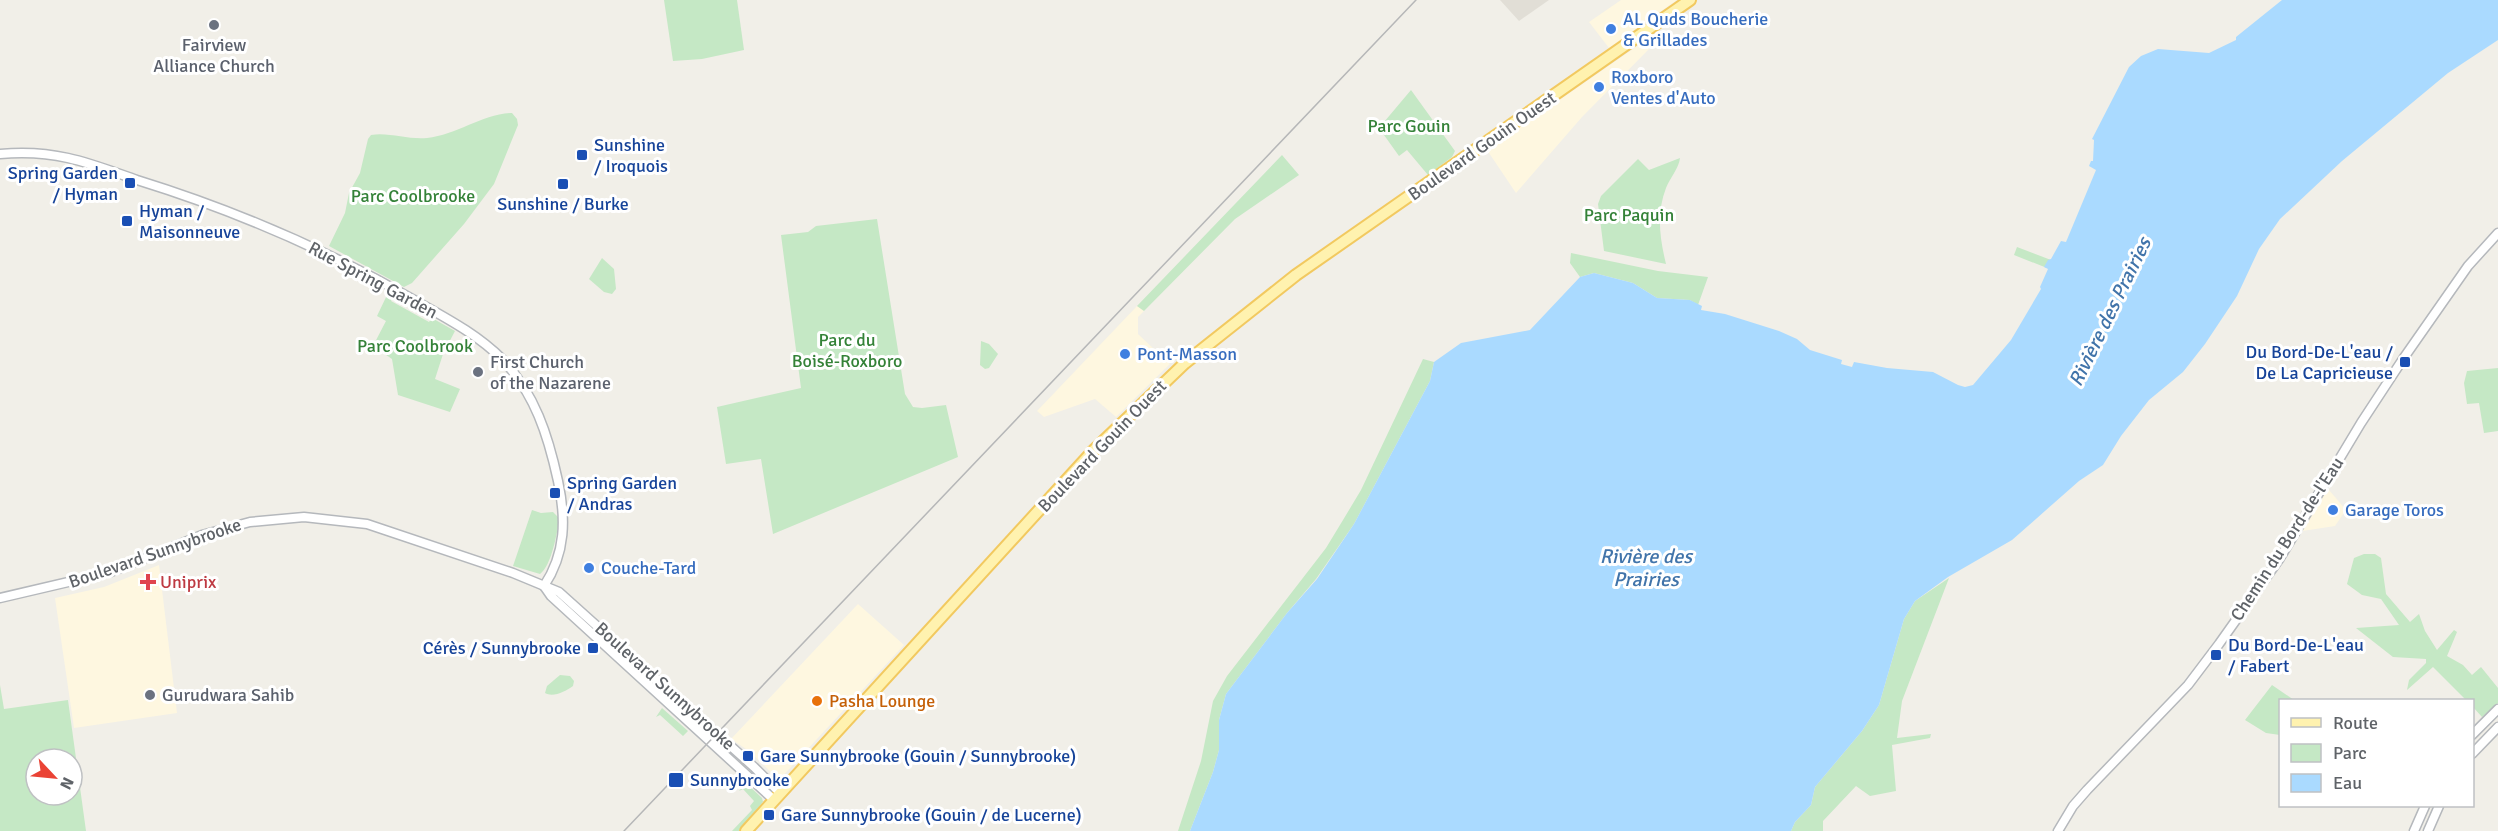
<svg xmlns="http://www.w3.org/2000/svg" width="2498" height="831" font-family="Signika,sans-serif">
  <rect width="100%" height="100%" fill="#f1efe8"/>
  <g fill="#fef7e0">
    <polygon points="1621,0 1677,0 1609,48 1589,22"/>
    <polygon points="1649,38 1653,42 1652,46 1582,117 1516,193 1487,150"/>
    <polygon points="1137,306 1144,311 1138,317 1138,334 1170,364 1116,417 1095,399 1044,417 1037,411"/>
    <polygon points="2324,484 2346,510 2335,526 2296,532"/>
    <polygon points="159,565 177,713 74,728 55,598 104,587"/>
    <polygon points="858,604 904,645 779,780 749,751 731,739"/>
  </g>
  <polygon fill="#e1ded6" points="1500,0 1549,0 1519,21"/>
  <g fill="#c5e8c5" fill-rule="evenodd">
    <polygon points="664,0 737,0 744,50 702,59 673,61"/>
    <polygon points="1411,90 1455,151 1452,157 1428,175 1407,150 1399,156 1379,128"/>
    <path d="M 512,113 L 517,119 L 518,125 L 494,184 L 464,224 L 412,283 L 404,287 L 329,246 L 345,213 L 349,193 L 360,173 L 368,139 L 371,135 C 389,132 409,140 427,138 C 457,135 482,114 512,113 Z"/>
    <polygon points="1282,155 1299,175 1235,219 1144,311 1137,306"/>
    <path d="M 1680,158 C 1679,168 1670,178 1666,188 C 1656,214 1660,239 1666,264 L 1604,251 L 1598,204 L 1601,196 L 1638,159 L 1649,170 Z"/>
    <polygon points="877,219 905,394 913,407 922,408 946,405 958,457 773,534 761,459 726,464 717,407 801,388 781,235 808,232 816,226"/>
    <polygon points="2017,247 2051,260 2047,268 2014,255"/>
    <polygon points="1571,253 1658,271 1708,277 1698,305 1690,300 1657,298 1633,283 1594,273 1580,277 1570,263"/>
    <polygon points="602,258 614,269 616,289 612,294 604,292 589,279"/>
    <polygon points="388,293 393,296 391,301 429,322 432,318 455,331 443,354 435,379 460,389 450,412 398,395 392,359 373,346 386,321 377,316"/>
    <polygon points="981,341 989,344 998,354 989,368 985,369 980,365"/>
    <polygon points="1423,359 1434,362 1430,381 1354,524 1316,579 1287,613 1226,694 1219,720 1219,750 1213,772 1190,831 1178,831 1201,761 1213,701 1227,676 1326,548 1343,520 1361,490"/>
    <polygon points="2498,368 2498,431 2484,433 2479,403 2467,404 2464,383 2467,371"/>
    <path d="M 532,510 L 541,513 L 553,512 L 559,518 C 558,531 551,567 540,574 L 513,566 Z"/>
    <polygon points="2364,554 2375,554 2381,558 2386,594 2410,622 2419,614 2425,631 2437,650 2454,630 2457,632 2447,656 2463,665 2472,675 2481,667 2498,688 2498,703 2482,717 2473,707 2472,700 2466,700 2433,667 2407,690 2409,680 2426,663 2426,659 2393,657 2356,628 2399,625 2381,599 2362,595 2347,584 2354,558"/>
    <polygon points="1949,578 1902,701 1897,738 1931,734 1930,738 1892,745 1896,791 1870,796 1856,786 1823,821 1823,831 1791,831 1795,822 1811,805 1815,787 1862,731 1879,705 1904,619 1915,601"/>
    <path d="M 560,675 L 570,676 L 574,681 L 573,686 C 566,691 553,698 545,693 L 547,686 Z"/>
    <path d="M 0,685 L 4,709 L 68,700 L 86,831 L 0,831 ZM 36,759 L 72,759 L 72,795 L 36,795 Z"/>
    <polygon points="2272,685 2294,700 2280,700 2280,735 2266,733 2245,720"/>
    <polygon points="662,708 688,731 683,736 660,715 656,717"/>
    <polygon points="746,783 762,798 763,802 739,831 732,831 752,810 750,806 754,801 743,789 739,791"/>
  </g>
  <polygon fill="#aadaff" points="2282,0 2498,0 2498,40 2448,73 2342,161 2280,219 2259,249 2237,296 2205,344 2183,372 2149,400 2121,436 2103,465 2079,481 2012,540 1948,577 1915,601 1904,619 1879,705 1862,731 1815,787 1811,805 1795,822 1791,831 1190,831 1213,772 1219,750 1219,720 1226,694 1287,613 1317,579 1354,524 1430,381 1434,362 1461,343 1530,330 1580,277 1594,273 1633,283 1657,298 1690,300 1702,306 1701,310 1725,314 1779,331 1797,339 1810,350 1842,360 1841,364 1852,367 1854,362 1887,368 1933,372 1958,385 1965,387 1973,385 2011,340 2041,289 2040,287 2048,269 2044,267 2048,260 2051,259 2061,241 2066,242 2096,170 2089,166 2091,161 2093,161 2094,140 2092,139 2129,67 2141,56 2158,49 2209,53 2236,40 2236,37"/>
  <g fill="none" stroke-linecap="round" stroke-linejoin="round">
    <g stroke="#b5b8bc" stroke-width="11">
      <g id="minor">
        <path d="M 0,154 C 22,152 46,153 68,158 C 91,163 114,172 137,180 C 234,210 327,250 416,301 C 446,318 477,334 502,359 C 535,394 548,435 558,481 C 566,518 566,553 544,586"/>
        <polyline points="544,586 551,596 774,800"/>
        <polyline points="0,598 111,572 202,535 250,522 304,517 367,524 513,573 559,592 754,767 780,793"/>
        <polyline points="2472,735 2498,709"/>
        <polyline points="2472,754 2498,727"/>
        <polyline points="2058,831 2073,806 2087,790 2188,685 2219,644 2280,558 2361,423 2403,359 2468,266 2498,233"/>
        <polyline points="2414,831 2425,806"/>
        <polyline points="2428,831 2439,806"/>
      </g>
    </g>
    <g stroke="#f2c960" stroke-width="14">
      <polyline id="major" points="746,831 1093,451 1185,363 1296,275 1690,0"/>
    </g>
    <use href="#minor" stroke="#fff" stroke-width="8"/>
    <use href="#major" stroke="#fff2af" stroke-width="10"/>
    <polyline stroke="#b6b7b8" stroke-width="1.5" points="624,831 1416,0"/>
  </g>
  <g fill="#6b7280" stroke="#fff" stroke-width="2">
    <circle cx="214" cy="25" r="6"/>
    <circle cx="478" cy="372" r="6"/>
    <circle cx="150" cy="695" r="6"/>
  </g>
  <g fill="#3f7fe0" stroke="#fff" stroke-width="2">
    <circle cx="1611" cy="29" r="6"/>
    <circle cx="1599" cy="87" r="6"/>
    <circle cx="1125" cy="354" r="6"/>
    <circle cx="2333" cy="510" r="6"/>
    <circle cx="589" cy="568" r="6"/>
  </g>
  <g fill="#1a4fb4" stroke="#fff" stroke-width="2">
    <rect x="576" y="149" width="12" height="12" rx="3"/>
    <rect x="124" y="177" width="12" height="12" rx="3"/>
    <rect x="557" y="178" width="12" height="12" rx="3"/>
    <rect x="121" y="215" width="12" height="12" rx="3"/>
    <rect x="2399" y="356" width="12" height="12" rx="3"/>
    <rect x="549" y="487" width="12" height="12" rx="3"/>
    <rect x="587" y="642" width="12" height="12" rx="3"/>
    <rect x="2210" y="649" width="12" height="12" rx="3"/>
    <rect x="742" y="750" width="12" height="12" rx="3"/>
    <rect x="668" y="772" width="16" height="16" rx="3"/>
    <rect x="763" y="809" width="12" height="12" rx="3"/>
  </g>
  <path fill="#e0444e" stroke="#fff" stroke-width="2" d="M145 573h6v6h6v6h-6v6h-6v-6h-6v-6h6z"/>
  <circle fill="#e8710a" stroke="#fff" stroke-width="2" cx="817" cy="701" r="6"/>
  <g text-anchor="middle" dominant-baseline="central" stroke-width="6" stroke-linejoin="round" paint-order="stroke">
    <g font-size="18" fill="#366cbe" stroke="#fff" text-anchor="start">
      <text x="1623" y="19">AL Quds Boucherie<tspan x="1623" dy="21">&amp; Grillades</tspan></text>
      <text x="1611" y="77">Roxboro<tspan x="1611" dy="21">Ventes d'Auto</tspan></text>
      <text x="1137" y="354">Pont-Masson</text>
      <text x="2345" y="510">Garage Toros</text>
      <text x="601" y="568">Couche-Tard</text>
    </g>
    <g font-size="18" fill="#5b616d" stroke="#fff" text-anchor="start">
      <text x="214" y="45" text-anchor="middle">Fairview<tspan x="214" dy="21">Alliance Church</tspan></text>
      <text x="490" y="362">First Church<tspan x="490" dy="21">of the Nazarene</tspan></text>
      <text x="162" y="695">Gurudwara Sahib</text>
    </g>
    <g font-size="18" fill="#348238" stroke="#fff">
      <text x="1409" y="126">Parc Gouin</text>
      <text x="413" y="196">Parc Coolbrooke</text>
      <text x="1629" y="215">Parc Paquin</text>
      <text x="847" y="340">Parc du<tspan x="847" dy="21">Boisé-Roxboro</tspan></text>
      <text x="415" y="346">Parc Coolbrook</text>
    </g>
    <g font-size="18" fill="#164399" stroke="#fff" text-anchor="start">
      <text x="594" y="145">Sunshine<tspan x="594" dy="21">/ Iroquois</tspan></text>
      <text x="118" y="173" text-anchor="end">Spring Garden<tspan x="118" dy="21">/ Hyman</tspan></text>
      <text x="563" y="204" text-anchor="middle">Sunshine / Burke</text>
      <text x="139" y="211">Hyman /<tspan x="139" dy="21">Maisonneuve</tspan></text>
      <text x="2393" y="352" text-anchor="end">Du Bord-De-L'eau /<tspan x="2393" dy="21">De La Capricieuse</tspan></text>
      <text x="567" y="483">Spring Garden<tspan x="567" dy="21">/ Andras</tspan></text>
      <text x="2228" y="645">Du Bord-De-L'eau<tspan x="2228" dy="21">/ Fabert</tspan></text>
      <text x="581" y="648" text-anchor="end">Cérès / Sunnybrooke</text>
      <text x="760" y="756">Gare Sunnybrooke (Gouin / Sunnybrooke)</text>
      <text x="690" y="780">Sunnybrooke</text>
      <text x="781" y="815">Gare Sunnybrooke (Gouin / de Lucerne)</text>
    </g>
    <g font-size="18" fill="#5f6368" stroke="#fff">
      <text transform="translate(1482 146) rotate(-35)">Boulevard Gouin Ouest</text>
      <text transform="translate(373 280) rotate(28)">Rue Spring Garden</text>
      <text transform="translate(1102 446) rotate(-46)">Boulevard Gouin Ouest</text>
      <text transform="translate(2287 539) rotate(-57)">Chemin du Bord-de-l'Eau</text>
      <text transform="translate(155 553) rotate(-19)">Boulevard Sunnybrooke</text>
      <text transform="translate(665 686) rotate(42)">Boulevard Sunnybrooke</text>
    </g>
    <g font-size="18" fill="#be3a42" stroke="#fff" text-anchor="start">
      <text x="160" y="582">Uniprix</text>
    </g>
    <g font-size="18" fill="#c56008" stroke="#fff" text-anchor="start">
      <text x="829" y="701">Pasha Lounge</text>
    </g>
    <g font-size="20" font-style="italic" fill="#4174aa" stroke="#fff">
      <text transform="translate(2110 312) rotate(-64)">Rivière des Prairies</text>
      <text x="1646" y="556">Rivière des<tspan x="1646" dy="23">Prairies</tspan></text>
    </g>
  </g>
  <rect x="2279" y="699" width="195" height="108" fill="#ffffff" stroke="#bfc1c3" stroke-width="1.5"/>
  <rect x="2291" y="718" width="30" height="9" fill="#fff2af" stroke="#bfc1c3" stroke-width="1.5"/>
  <text x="2333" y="729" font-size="18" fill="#5f6368">Route</text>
  <rect x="2291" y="744" width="30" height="18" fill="#c5e8c5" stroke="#bfc1c3" stroke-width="1.5"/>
  <text x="2333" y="759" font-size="18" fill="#5f6368">Parc</text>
  <rect x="2291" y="774" width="30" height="18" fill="#aadaff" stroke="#bfc1c3" stroke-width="1.5"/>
  <text x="2333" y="789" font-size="18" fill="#5f6368">Eau</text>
  <g transform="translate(54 777) rotate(116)"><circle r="28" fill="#ffffff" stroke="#bfc1c3" stroke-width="1.5"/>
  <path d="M0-4.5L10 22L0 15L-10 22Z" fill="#ea4335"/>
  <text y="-9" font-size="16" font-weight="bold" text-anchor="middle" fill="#5f6368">N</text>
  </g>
</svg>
